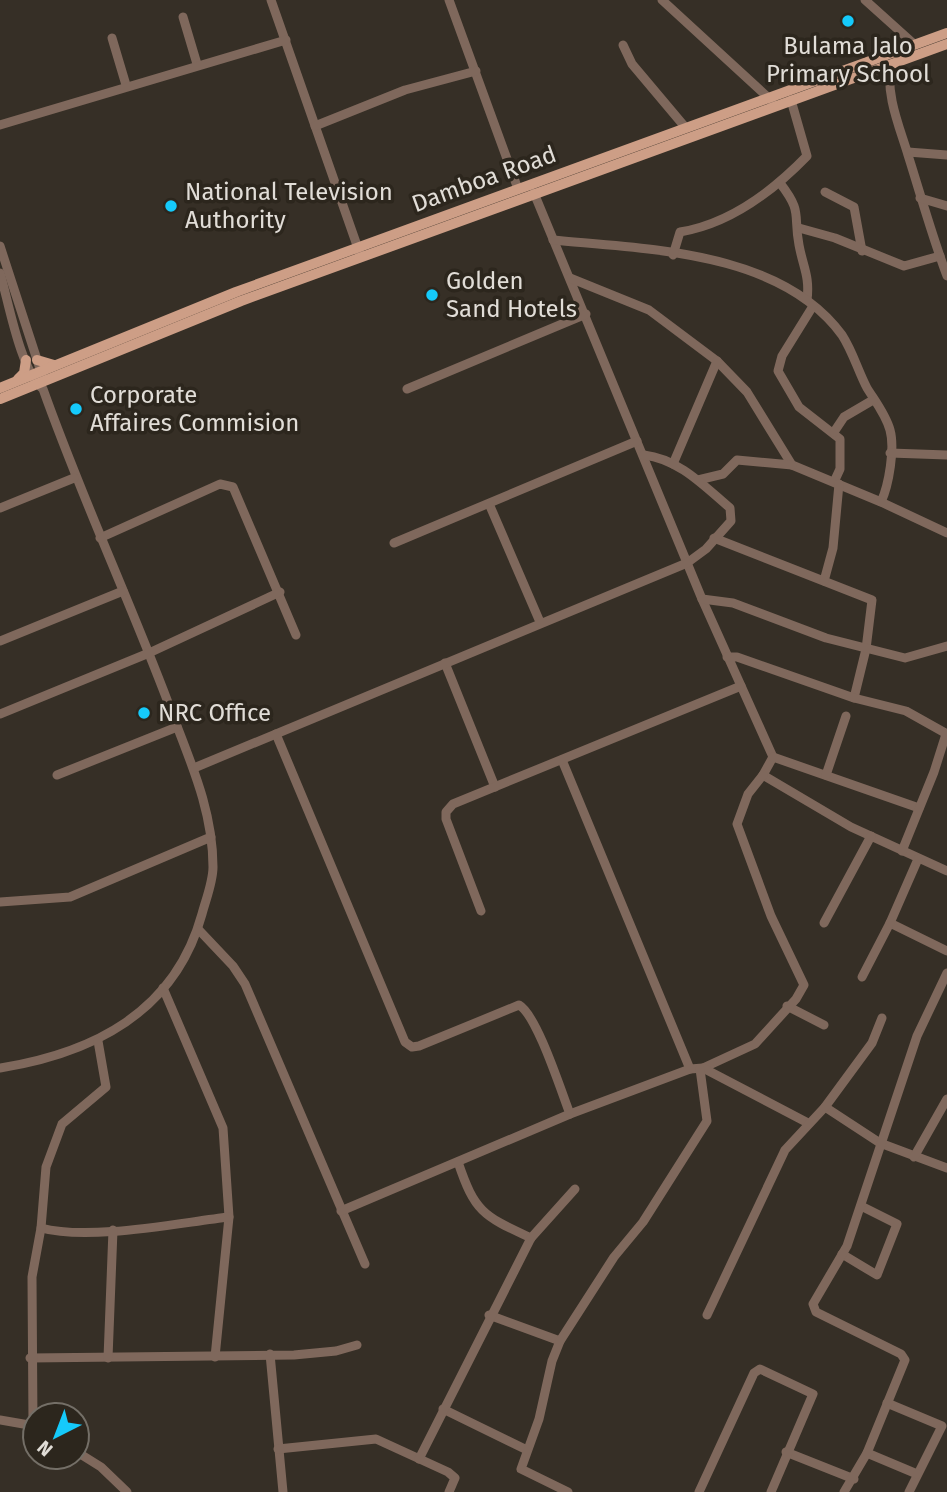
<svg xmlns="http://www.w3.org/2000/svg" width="947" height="1492" font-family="'Fira Sans',sans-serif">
  <rect width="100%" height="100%" fill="#362f26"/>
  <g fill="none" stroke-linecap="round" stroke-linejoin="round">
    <g stroke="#7f685c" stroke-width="9">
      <polyline points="271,0 360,254"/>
      <polyline points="449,0 518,189"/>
      <polyline points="662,0 772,101"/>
      <polyline points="865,0 914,44"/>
      <polyline points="183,17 197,64"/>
      <polyline points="112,38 126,85"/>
      <polyline points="623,45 632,64 685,127"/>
      <path d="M 891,64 C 885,94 900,128 908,155 C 921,196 932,236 947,276"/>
      <polyline points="0,125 286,40"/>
      <polyline points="315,126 405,90 476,71"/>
      <polyline points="908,152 947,155"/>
      <path d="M 780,183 C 803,213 793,213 799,245 C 803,267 810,276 807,300"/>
      <polyline points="825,192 854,207 862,251"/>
      <polyline points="534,193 702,599 773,757 763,775 851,827 947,871"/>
      <polyline points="920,198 947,206"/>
      <polyline points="799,228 835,238 904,266 940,256"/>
      <path d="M 553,240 C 647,249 781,251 842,335 C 853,352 858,371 867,388 C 875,401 886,415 890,430 C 895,448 889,485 881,502"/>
      <polyline points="0,246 43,378"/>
      <path d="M 673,255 L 680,232 C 729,224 773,191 807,156 L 791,100"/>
      <path d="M 0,273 C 9,303 20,370 43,389 C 81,496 129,599 169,705 C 189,759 213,809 213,867 C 213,882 206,899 202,914 C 175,1012 94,1053 0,1068"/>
      <polyline points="570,278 649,310 717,361 747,392 792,465 881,502 947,533"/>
      <polyline points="813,306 782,356 778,371 799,407 840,439 840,469 834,482"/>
      <polyline points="407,389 586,314"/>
      <polyline points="834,432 844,417 873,400"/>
      <polyline points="890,453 947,455"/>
      <polyline points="673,464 717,361"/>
      <polyline points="698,480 723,474 737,460 792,465"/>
      <polyline points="490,506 540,622"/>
      <polyline points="0,508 74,478"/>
      <polyline points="100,538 220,484 233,487 296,635"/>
      <polyline points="714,538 872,600 866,649 854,698"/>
      <polyline points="394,543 637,441"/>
      <polyline points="824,581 833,548 839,484"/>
      <polyline points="702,599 733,603 826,638 905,658 947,646"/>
      <polyline points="0,641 123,591"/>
      <polyline points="727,657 737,657 854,698 906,711 947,734"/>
      <polyline points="445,663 495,787"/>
      <polyline points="0,714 149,653 280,592"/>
      <path d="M 276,734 L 405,1042 L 412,1047 L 419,1046 L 519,1005 C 537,1015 561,1091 570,1114"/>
      <polyline points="773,757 919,808"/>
      <polyline points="562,760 690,1069"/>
      <path d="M 194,768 L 687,563 L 706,549 L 731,521 L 730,508 C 704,486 679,459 644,455"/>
      <polyline points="57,775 177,727"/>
      <polyline points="826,775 846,716"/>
      <polyline points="902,851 934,772 946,734"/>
      <polyline points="0,902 70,897 211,837"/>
      <polyline points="481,911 446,819 446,812 453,804 741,686"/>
      <polyline points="824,923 871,836"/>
      <polyline points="890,923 947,951"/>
      <polyline points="198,929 233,966 245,984 365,1264"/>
      <polyline points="862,977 890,923 918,859"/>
      <polyline points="163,988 223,1128 229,1217 215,1357"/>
      <polyline points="787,1006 824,1025"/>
      <polyline points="703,1068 755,1044 796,999 804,985 771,916 737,824 748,794 763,775"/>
      <polyline points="825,1107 880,1143 947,1168"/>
      <polyline points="914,1157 947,1099"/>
      <path d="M 458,1162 C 475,1213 484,1216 531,1238"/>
      <polyline points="341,1211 570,1114 690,1069 703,1068 808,1123"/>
      <path d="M 41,1228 C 90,1241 177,1223 229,1217"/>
      <polyline points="842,1254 877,1275 897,1224 861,1206"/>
      <polyline points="489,1315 560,1341"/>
      <polyline points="707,1315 785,1150 825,1107 872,1043 882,1018"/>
      <polyline points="270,1354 283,1492"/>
      <polyline points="30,1358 294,1355 336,1351 357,1345"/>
      <polyline points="108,1358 113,1230"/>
      <polyline points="887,1403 942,1426 909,1492"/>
      <polyline points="443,1409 527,1450"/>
      <polyline points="0,1420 35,1426"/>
      <polyline points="33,1425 32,1277 41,1228 46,1167 62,1124 106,1087 98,1041"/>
      <polyline points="278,1449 376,1439 448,1472 455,1478 449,1492"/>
      <polyline points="77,1452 101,1467 127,1492"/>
      <polyline points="786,1452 854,1479"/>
      <polyline points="867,1453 917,1474"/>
      <polyline points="419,1459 531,1238 575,1189"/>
      <polyline points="568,1492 521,1469 539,1419 552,1361 560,1341 614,1257 643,1222 707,1121 700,1069"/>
      <polyline points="699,1492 754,1373 760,1369 813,1394 771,1492"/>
      <polyline points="844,1492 867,1453 905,1360 901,1354 816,1312 813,1304 847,1246 917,1036 947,973"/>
    </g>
    <g stroke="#cd9e86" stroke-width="10">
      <polyline points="37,360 54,365"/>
      <polyline points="18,379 24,373 26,360"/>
      <polyline points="0,388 236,292 947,33"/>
      <polyline points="0,399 241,301 947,44"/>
    </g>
  </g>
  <g fill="#15cafb" stroke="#2c261d" stroke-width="2.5">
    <circle cx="848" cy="21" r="7"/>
    <circle cx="171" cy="206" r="7"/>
    <circle cx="432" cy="295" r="7"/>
    <circle cx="76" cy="409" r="7"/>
    <circle cx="144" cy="713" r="7"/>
  </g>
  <g text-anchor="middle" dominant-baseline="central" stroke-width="7" stroke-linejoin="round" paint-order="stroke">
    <g font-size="24" fill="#e1ddd7" stroke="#2c261d" text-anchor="start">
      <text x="848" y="46" text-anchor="middle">Bulama Jalo<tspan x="848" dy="28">Primary School</tspan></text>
      <text x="185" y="192">National Television<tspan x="185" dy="28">Authority</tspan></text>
      <text x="446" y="281">Golden<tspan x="446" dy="28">Sand Hotels</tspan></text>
      <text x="90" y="395">Corporate<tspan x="90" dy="28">Affaires Commision</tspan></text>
      <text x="158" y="713">NRC Office</text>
    </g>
    <g font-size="24" fill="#e1ddd7" stroke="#2c261d">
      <text transform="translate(484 179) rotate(-20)">Damboa Road</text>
    </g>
  </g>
  <g transform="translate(56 1436) rotate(222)"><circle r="33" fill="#2c261d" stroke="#746f67" stroke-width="2"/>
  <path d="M0-5L12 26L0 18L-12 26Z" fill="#15cafb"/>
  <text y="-10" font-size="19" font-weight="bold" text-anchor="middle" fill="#e1ddd7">N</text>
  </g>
</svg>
